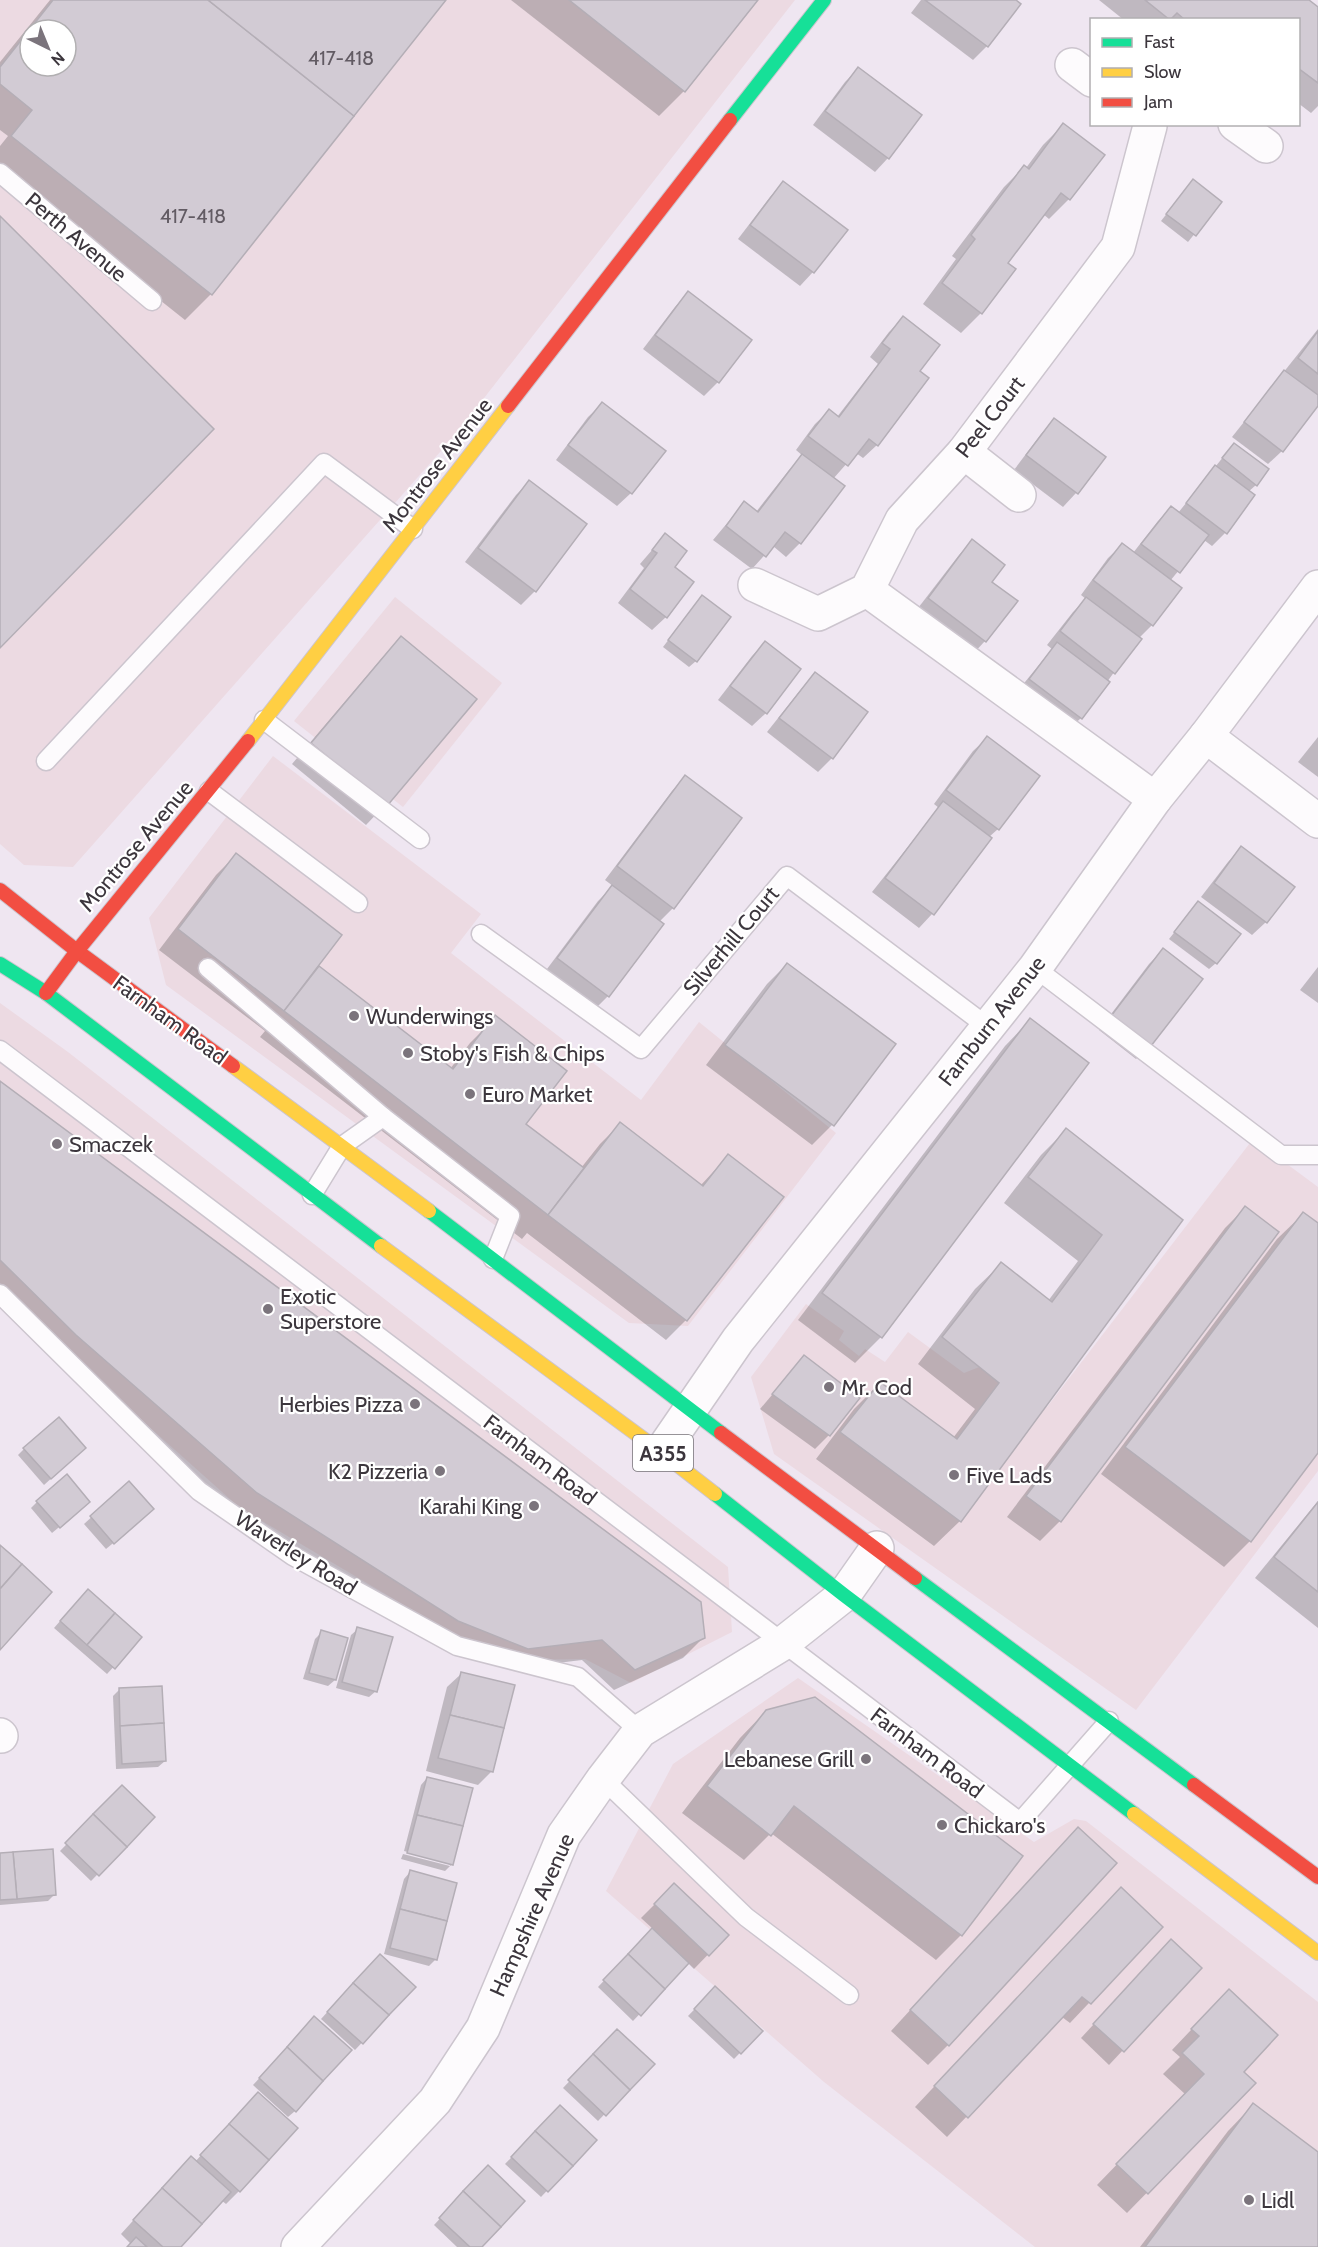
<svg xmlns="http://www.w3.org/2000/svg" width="1318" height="2247" font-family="Cabin,sans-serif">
  <rect width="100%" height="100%" fill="#efe6f1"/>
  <g fill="#ecdae2" fill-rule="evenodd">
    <path d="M 0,0 L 795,0 L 456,434 L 73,867 L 24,865 L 0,844 ZM 30,30 L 66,30 L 66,66 L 30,66 Z"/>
    <polygon points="395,597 502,683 403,807 294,721"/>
    <polygon points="273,756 481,914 451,953 641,1100 699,1022 836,1133 688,1326 629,1323 166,985 149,918"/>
    <polygon points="0,1003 68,1052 728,1567 732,1632 631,1683 585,1659 520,1660 453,1634 240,1508 63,1350 0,1283"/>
    <polygon points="1253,1139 1318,1187 1318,1471 1136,1710 774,1454 751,1377 806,1304 844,1331 839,1340 859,1356 865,1349 885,1362 908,1332 964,1373 992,1362 1047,1407"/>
    <polygon points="798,1678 1034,1842 1074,1819 1086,1821 1318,2002 1318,2247 1035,2247 824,2082 606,1891 673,1764"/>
  </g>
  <g fill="#0003" fill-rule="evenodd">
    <path d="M 50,0 L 443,0 L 211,294 L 185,320 L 0,173 L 0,146 L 8,136 L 0,130 L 0,62 ZM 30,30 L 66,30 L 66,66 L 30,66 Z"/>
    <polygon points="511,0 756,0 684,91 659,116"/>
    <polygon points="921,0 1013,0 1019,4 987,46 973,60 911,13"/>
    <polygon points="1099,0 1307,0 1318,9 1318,106 1311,113 1298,103 1298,20 1124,20"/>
    <polygon points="858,69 888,158 875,172 813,125 845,82"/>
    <polygon points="1063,125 1069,199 1049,219 1043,214 1005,263 981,313 961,333 923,304 956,259 952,256 1004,187 1024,167 1026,168 1043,145"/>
    <polygon points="783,183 813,272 800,286 738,239 770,197"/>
    <polygon points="1187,188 1220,202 1188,242 1161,221"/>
    <polygon points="688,293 750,340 718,382 704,396 643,349 675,307"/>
    <polygon points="903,318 917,372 877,445 863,458 856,453 833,479 843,487 800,543 786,557 773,546 752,569 713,540 744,503 756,512 789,470 803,456 796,450 815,424 829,411 837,417 878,364 870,357 889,332"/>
    <polygon points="1318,329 1318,404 1282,451 1268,464 1232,437"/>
    <polygon points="602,404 631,493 617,506 556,460 588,417"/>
    <polygon points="1054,420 1104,457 1076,493 1063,507 1014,470 1041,434"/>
    <polygon points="1228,451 1256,485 1248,492 1253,496 1225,533 1212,546 1204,540 1170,581 1180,588 1152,625 1138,639 1081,718 1067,731 1016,693 1052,649 1047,645 1073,612 1086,599 1081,595 1108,558 1122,545 1133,553 1158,521 1171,508 1178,513"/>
    <polygon points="529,482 535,591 521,605 465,562 516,495"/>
    <polygon points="665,535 673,568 666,617 652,630 618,603 644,568 640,564"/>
    <polygon points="972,541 990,582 985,641 972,655 915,612 959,555"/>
    <polygon points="696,604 696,661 689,667 663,647"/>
    <polygon points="402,638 385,805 366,825 292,764 382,658"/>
    <polygon points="765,643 766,713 752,726 718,700 752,656"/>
    <polygon points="815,674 866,713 832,758 818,772 767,732 802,688"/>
    <polygon points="1318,737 1318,777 1298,762"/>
    <polygon points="987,738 998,829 989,837 932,914 919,928 872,892 939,808 934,804 973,751"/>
    <polygon points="685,777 673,908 659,922 662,925 608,996 594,1010 544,973 598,901 613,886 605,880 672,791"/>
    <polygon points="1241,848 1266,922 1252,935 1201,897 1228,862"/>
    <polygon points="236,855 313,972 450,1069 470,1043 496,1017 524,1124 581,1168 600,1144 620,1124 700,1186 728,1156 782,1197 686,1320 666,1340 527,1233 522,1239 260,1037 265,1031 159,950 216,875"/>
    <polygon points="1198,903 1216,963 1209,969 1169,939"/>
    <polygon points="1163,950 1150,1045 1136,1059 1099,1030 1149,964"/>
    <polygon points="787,964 893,1044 832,1125 812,1145 706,1065 767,984"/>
    <polygon points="1318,967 1318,1003 1300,990"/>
    <polygon points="1030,1020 1087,1063 881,1337 855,1363 798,1320 1005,1046"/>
    <polygon points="0,1082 703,1638 683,1658 614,1690 582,1660 507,1669 437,1640 237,1513 56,1355 0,1300"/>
    <polygon points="1066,1130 1181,1220 960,1521 934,1546 816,1459 854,1409 880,1383 953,1438 975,1409 918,1364 975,1289 1001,1264 1048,1301 1078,1261 1004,1203 1041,1155"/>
    <polygon points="1245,1208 1277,1232 1060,1521 1040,1541 1007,1517 1225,1228"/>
    <polygon points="1303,1214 1318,1225 1318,1451 1250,1541 1224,1567 1101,1474 1277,1239"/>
    <polygon points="804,1357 829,1435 815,1449 760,1409"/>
    <polygon points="24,1449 78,1454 44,1485 18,1455"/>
    <polygon points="129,1483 146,1516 106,1549 84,1524"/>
    <polygon points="1318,1501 1318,1628 1255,1578"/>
    <polygon points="37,1502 82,1508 52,1533 31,1508"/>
    <polygon points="81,1597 140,1638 107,1674 54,1628"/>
    <polygon points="358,1629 376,1691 369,1697 336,1688 351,1635"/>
    <polygon points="322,1632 335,1680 328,1686 303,1679 315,1639"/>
    <polygon points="461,1674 492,1771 478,1785 426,1771 447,1687"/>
    <polygon points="119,1690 165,1761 158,1767 116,1769 113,1696"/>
    <polygon points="766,1711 961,1935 936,1960 771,1833 744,1860 682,1813 740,1738"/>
    <polygon points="427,1778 452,1864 445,1871 401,1859 403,1854 450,1866 450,1863 404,1851 421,1785"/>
    <polygon points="122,1787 153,1818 91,1881 60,1851"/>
    <polygon points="1058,1849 948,2045 928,2065 891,2031"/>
    <polygon points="0,1854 54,1895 48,1901 0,1905"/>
    <polygon points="410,1872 435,1960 429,1966 384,1954 404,1879"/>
    <polygon points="674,1885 727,1935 694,1969 688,1963 633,2021 598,1987 653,1929 641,1918"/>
    <polygon points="1101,1909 1161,1927 1070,2023 1062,2017 947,2137 915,2107"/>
    <polygon points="1158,1955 1200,1968 1109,2065 1081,2038"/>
    <polygon points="373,1962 414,1987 355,2050 321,2019"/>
    <polygon points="715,1988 761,2031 734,2059 688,2016"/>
    <polygon points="1209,2011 1242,2072 1254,2083 1127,2213 1097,2185 1185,2094 1163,2074 1180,2057 1172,2050"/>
    <polygon points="308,2025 295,2111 288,2117 253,2085"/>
    <polygon points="617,2031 652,2064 598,2121 563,2088"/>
    <polygon points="1253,2105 1318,2154 1318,2247 1140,2247 1228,2131"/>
    <polygon points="244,2107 239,2191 226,2204 221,2200 179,2247 128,2247 131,2244 121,2234 177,2172 195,2162"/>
    <polygon points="560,2107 595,2140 541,2197 505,2164"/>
    <polygon points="488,2167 480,2247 457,2247 434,2225"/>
  </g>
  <g fill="#d2cbd4" stroke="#b4aeb6" stroke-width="1.5" fill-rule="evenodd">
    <path d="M 53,0 L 208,0 L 354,116 L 212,295 L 11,136 L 32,110 L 0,84 L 0,67 ZM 30,30 L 66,30 L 66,66 L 30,66 Z"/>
    <polygon points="208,0 446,0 354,116"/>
    <polygon points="569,0 758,0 685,92"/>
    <polygon points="925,0 1016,0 1021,4 988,47"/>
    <polygon points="1145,0 1309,0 1318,7 1318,83 1298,68 1298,20 1185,20 1177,13 1170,20"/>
    <polygon points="858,67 922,115 889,159 825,111"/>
    <polygon points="1063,123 1105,155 1070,200 1061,193 1008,263 1016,269 982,314 942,283 975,239 971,235 1024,165 1029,169"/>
    <polygon points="1193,179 1222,202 1196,236 1166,214"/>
    <polygon points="783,181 848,230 814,273 750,225"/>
    <polygon points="0,216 214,429 0,648"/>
    <polygon points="688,291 752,340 719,383 655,335"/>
    <polygon points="903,316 940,345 920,371 929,378 878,446 869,439 848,466 808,436 829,409 839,417 890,349 882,343"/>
    <polygon points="1318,331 1318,374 1298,358"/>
    <polygon points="1284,370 1318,395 1318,406 1283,452 1244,422"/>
    <polygon points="602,402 666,451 632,494 568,445"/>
    <polygon points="1054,418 1106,457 1078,494 1026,455"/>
    <polygon points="1234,443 1269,469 1257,486 1222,458"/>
    <polygon points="802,454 845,486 801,544 785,532 766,557 726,526 744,501 758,512"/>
    <polygon points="1215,465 1255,495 1227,534 1186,503"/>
    <polygon points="529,480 587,524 536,592 478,548"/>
    <polygon points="1171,506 1209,535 1180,573 1141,544"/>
    <polygon points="665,533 687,551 675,567 694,582 667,618 630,589 657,553 652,550"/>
    <polygon points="972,539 1005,565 992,582 1018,601 986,642 928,598"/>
    <polygon points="1122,543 1182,588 1153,626 1093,580"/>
    <polygon points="702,595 731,617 697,662 668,640"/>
    <polygon points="1086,597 1142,639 1115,674 1060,631"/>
    <polygon points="401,636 477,699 387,806 311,743"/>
    <polygon points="765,641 801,669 767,714 730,686"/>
    <polygon points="1057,642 1110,682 1082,719 1029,679"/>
    <polygon points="815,672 868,712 833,759 779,718"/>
    <polygon points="987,736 1040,776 999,830 946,790"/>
    <polygon points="685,775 742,818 674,909 617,866"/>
    <polygon points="943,801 992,838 934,915 885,878"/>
    <polygon points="1241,846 1295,887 1267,923 1214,883"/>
    <polygon points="236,853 342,935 284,1011 178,929"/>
    <polygon points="612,885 664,924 609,997 557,958"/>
    <polygon points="1198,901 1241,934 1217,964 1174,932"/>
    <polygon points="1163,948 1203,979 1151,1046 1111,1016"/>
    <polygon points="787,963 896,1044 834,1126 725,1045"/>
    <polygon points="319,966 453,1069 495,1015 567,1071 526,1124 584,1168 548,1215 284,1011"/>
    <polygon points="1030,1018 1089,1063 882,1338 822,1293"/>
    <polygon points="0,1081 701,1602 705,1638 635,1670 602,1640 528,1649 458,1621 257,1493 76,1335 0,1260"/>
    <polygon points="620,1122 703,1186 728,1154 784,1197 687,1321 548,1215"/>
    <polygon points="1066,1128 1183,1220 961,1522 840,1432 880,1382 957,1439 999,1383 942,1337 1001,1262 1052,1302 1102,1235 1028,1177"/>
    <polygon points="1245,1206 1279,1232 1061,1522 1026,1496"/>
    <polygon points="1303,1212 1318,1223 1318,1453 1251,1542 1125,1447"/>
    <polygon points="804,1355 860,1398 830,1436 772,1394"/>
    <polygon points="59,1417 86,1448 51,1479 23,1448"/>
    <polygon points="67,1474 90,1502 60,1528 36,1501"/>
    <polygon points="129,1481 154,1509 114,1544 90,1516"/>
    <polygon points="1318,1502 1318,1592 1274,1557"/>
    <polygon points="0,1545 22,1564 0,1589"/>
    <polygon points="22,1564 52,1592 0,1650 0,1589"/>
    <polygon points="88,1589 115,1613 87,1645 60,1621"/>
    <polygon points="115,1613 142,1637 115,1669 87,1645"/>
    <polygon points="357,1627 393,1637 377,1692 342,1682"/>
    <polygon points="321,1630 348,1638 336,1680 309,1673"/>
    <polygon points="461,1672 515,1685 504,1728 450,1715"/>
    <polygon points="162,1686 164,1723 120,1726 119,1688"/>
    <polygon points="815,1697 1023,1856 962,1936 794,1806 771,1836 707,1786 766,1710"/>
    <polygon points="450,1715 504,1728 493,1772 438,1758"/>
    <polygon points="164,1723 166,1761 122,1764 120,1726"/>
    <polygon points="427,1777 473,1788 463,1826 417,1815"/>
    <polygon points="122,1785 155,1817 127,1847 93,1814"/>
    <polygon points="93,1814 127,1847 99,1876 65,1843"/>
    <polygon points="417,1815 463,1826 453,1865 407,1853"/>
    <polygon points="1078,1827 1117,1863 949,2046 910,2010"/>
    <polygon points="53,1849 56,1895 17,1899 13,1852"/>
    <polygon points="13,1852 17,1899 0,1900 0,1853"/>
    <polygon points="410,1870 457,1883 447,1921 400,1909"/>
    <polygon points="674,1883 729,1935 709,1956 654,1904"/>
    <polygon points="1121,1887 1163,1927 1091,2004 1082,1997 968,2118 934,2086"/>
    <polygon points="400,1909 447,1921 437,1960 390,1948"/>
    <polygon points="652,1928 689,1963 665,1989 628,1954"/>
    <polygon points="1171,1939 1202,1968 1124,2052 1093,2024"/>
    <polygon points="380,1954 416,1987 389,2015 353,1983"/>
    <polygon points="628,1954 665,1989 641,2016 603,1980"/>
    <polygon points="353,1983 389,2015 363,2044 327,2012"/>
    <polygon points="715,1986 763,2031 741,2054 694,2009"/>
    <polygon points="1229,1989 1278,2035 1244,2072 1256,2083 1148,2194 1116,2164 1204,2074 1182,2053 1199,2036 1191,2029"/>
    <polygon points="314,2016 352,2050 323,2081 287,2047"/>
    <polygon points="617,2029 655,2064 630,2090 593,2054"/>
    <polygon points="287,2047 323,2081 296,2112 259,2078"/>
    <polygon points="593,2054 630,2090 606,2116 568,2080"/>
    <polygon points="258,2092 298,2128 269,2160 229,2124"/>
    <polygon points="1253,2103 1318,2152 1318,2247 1145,2247"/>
    <polygon points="560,2105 597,2140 573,2166 535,2131"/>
    <polygon points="229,2124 269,2160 240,2192 200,2155"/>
    <polygon points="535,2131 573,2166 548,2192 511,2157"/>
    <polygon points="191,2156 231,2192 202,2224 162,2188"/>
    <polygon points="488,2165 525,2201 501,2227 463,2191"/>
    <polygon points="162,2188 202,2224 181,2247 163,2247 133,2220"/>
    <polygon points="463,2191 501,2227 482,2247 470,2247 439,2218"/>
    <polygon points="136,2237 147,2247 127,2247"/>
  </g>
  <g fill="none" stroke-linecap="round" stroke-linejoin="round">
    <g stroke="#ccc5ce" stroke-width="21">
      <g id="lane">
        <polyline points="0,173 152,301"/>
        <polyline points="264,720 420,839"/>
        <polyline points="46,761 324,463 413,529"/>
        <polyline points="209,791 358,903"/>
        <polyline points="481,934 641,1049 787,876 988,1027"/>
        <polyline points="208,968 383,1117"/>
        <polyline points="1035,968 1281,1155 1318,1155"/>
        <polyline points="0,1050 1020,1822 1109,1721"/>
        <polyline points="312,1195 342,1146 383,1117 510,1216 493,1259"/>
        <polyline points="0,1294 199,1491 293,1556 457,1646 578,1677 640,1731"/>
        <polyline points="603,1779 746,1917 849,1995"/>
      </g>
    </g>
    <g stroke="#ccc5ce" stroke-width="36">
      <g id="street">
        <polyline points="1072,65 1092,80"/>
        <polyline points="1235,124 1266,146"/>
        <polyline points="964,452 1019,495"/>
        <polyline points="755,585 818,614 867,590 902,520 964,452 1118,247 1150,126 1149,124"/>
        <polyline points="867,590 1155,799"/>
        <polyline points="1206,736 1318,821"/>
        <polyline points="661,1452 738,1340 1035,968 1155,799 1206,736 1318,587"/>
        <polyline points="0,1735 1,1736"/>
        <polyline points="298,2247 435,2101 483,2028 564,1835 603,1779 640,1731 782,1644 844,1595 877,1548"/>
      </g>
    </g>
    <g stroke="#ccc5ce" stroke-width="16">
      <g id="fast">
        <polyline points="730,120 824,0"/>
        <polyline points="0,964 46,993 381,1246"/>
        <polyline points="429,1211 721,1433"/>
        <polyline points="715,1494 844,1595 1134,1814"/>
        <polyline points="915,1578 1194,1785"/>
      </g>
    </g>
    <g stroke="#ccc5ce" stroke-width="16">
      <g id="slow">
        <polyline points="248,741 508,406"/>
        <polyline points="233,1066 429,1211"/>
        <polyline points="381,1246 661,1452 715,1494"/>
        <polyline points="1134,1814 1318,1953"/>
      </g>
    </g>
    <g stroke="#ccc5ce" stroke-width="16">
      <g id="jam">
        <polyline points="508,406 730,120"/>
        <polyline points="0,890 77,951 233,1066"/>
        <polyline points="46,993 77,951 248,741"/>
        <polyline points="721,1433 915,1578"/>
        <polyline points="1194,1785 1318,1877"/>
      </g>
    </g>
    <use href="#lane" stroke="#fdfbfd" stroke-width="18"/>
    <use href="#street" stroke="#fdfbfd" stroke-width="33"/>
    <use href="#fast" stroke="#16e098" stroke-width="14"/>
    <use href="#slow" stroke="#ffcf43" stroke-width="14"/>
    <use href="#jam" stroke="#f24e42" stroke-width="14"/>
  </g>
  <g fill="#7b747c" stroke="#fff" stroke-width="2">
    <circle cx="354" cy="1016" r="6"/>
    <circle cx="408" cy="1053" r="6"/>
    <circle cx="470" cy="1094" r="6"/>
    <circle cx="57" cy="1144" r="6"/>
    <circle cx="268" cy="1309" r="6"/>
    <circle cx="829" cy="1387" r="6"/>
    <circle cx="415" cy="1404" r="6"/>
    <circle cx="440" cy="1471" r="6"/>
    <circle cx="954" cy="1475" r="6"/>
    <circle cx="534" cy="1506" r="6"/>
    <circle cx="866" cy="1759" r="6"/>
    <circle cx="942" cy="1825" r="6"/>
    <circle cx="1249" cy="2200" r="6"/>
  </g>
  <g text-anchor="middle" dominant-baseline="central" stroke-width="4.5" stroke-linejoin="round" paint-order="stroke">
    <g font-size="20" fill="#625b63">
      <text x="341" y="58">417-418</text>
      <text x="193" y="216">417-418</text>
    </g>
    <rect fill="#fff" stroke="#767277" stroke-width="1.5" x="633" y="1435" width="60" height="36" rx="4.5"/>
    <g font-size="21" font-weight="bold" fill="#3c363d">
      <text x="663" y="1453">A355</text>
    </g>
    <g font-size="22" fill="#3c363d" stroke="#fff">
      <text transform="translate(76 237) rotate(40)">Perth Avenue</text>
      <text transform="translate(990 417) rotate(-52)">Peel Court</text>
      <text transform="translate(437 465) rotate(-52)">Montrose Avenue</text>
      <text transform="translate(136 846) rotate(-50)">Montrose Avenue</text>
      <text transform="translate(731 941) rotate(-50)">Silverhill Court</text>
      <text transform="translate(170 1020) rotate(36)">Farnham Road</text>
      <text transform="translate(992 1021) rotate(-52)">Farnburn Avenue</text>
      <text transform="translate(540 1460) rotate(37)">Farnham Road</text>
      <text transform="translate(296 1553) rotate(32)">Waverley Road</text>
      <text transform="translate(927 1753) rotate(37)">Farnham Road</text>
      <text transform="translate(532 1915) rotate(-66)">Hampshire Avenue</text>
    </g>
    <g font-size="22" fill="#3c363d" stroke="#fff" text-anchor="start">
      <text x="366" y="1016">Wunderwings</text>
      <text x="420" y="1053">Stoby's Fish &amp; Chips</text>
      <text x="482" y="1094">Euro Market</text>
      <text x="69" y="1144">Smaczek</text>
      <text x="280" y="1296">Exotic<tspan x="280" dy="25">Superstore</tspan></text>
      <text x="841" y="1387">Mr. Cod</text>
      <text x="403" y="1404" text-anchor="end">Herbies Pizza</text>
      <text x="428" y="1471" text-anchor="end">K2 Pizzeria</text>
      <text x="966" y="1475">Five Lads</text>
      <text x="522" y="1506" text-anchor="end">Karahi King</text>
      <text x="854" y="1759" text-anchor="end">Lebanese Grill</text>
      <text x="954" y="1825">Chickaro's</text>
      <text x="1261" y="2200">Lidl</text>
    </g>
  </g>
  <rect x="1090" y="18" width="210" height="108" fill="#ffffff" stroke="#b1afb1" stroke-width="1.5"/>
  <rect x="1102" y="38" width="30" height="9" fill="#16e098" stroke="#b1afb1" stroke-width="1.5"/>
  <text x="1144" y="48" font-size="18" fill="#3c363d">Fast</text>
  <rect x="1102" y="68" width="30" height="9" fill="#ffcf43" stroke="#b1afb1" stroke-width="1.5"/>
  <text x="1144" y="78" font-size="18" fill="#3c363d">Slow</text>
  <rect x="1102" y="98" width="30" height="9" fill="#f24e42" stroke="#b1afb1" stroke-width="1.5"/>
  <text x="1144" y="108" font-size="18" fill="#3c363d">Jam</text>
  <g transform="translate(48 48) rotate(137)"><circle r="28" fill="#ffffff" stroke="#b1afb1" stroke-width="1.5"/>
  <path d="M0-4.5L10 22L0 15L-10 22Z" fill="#7b747c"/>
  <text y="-9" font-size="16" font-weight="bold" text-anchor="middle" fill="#3c363d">N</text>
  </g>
</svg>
